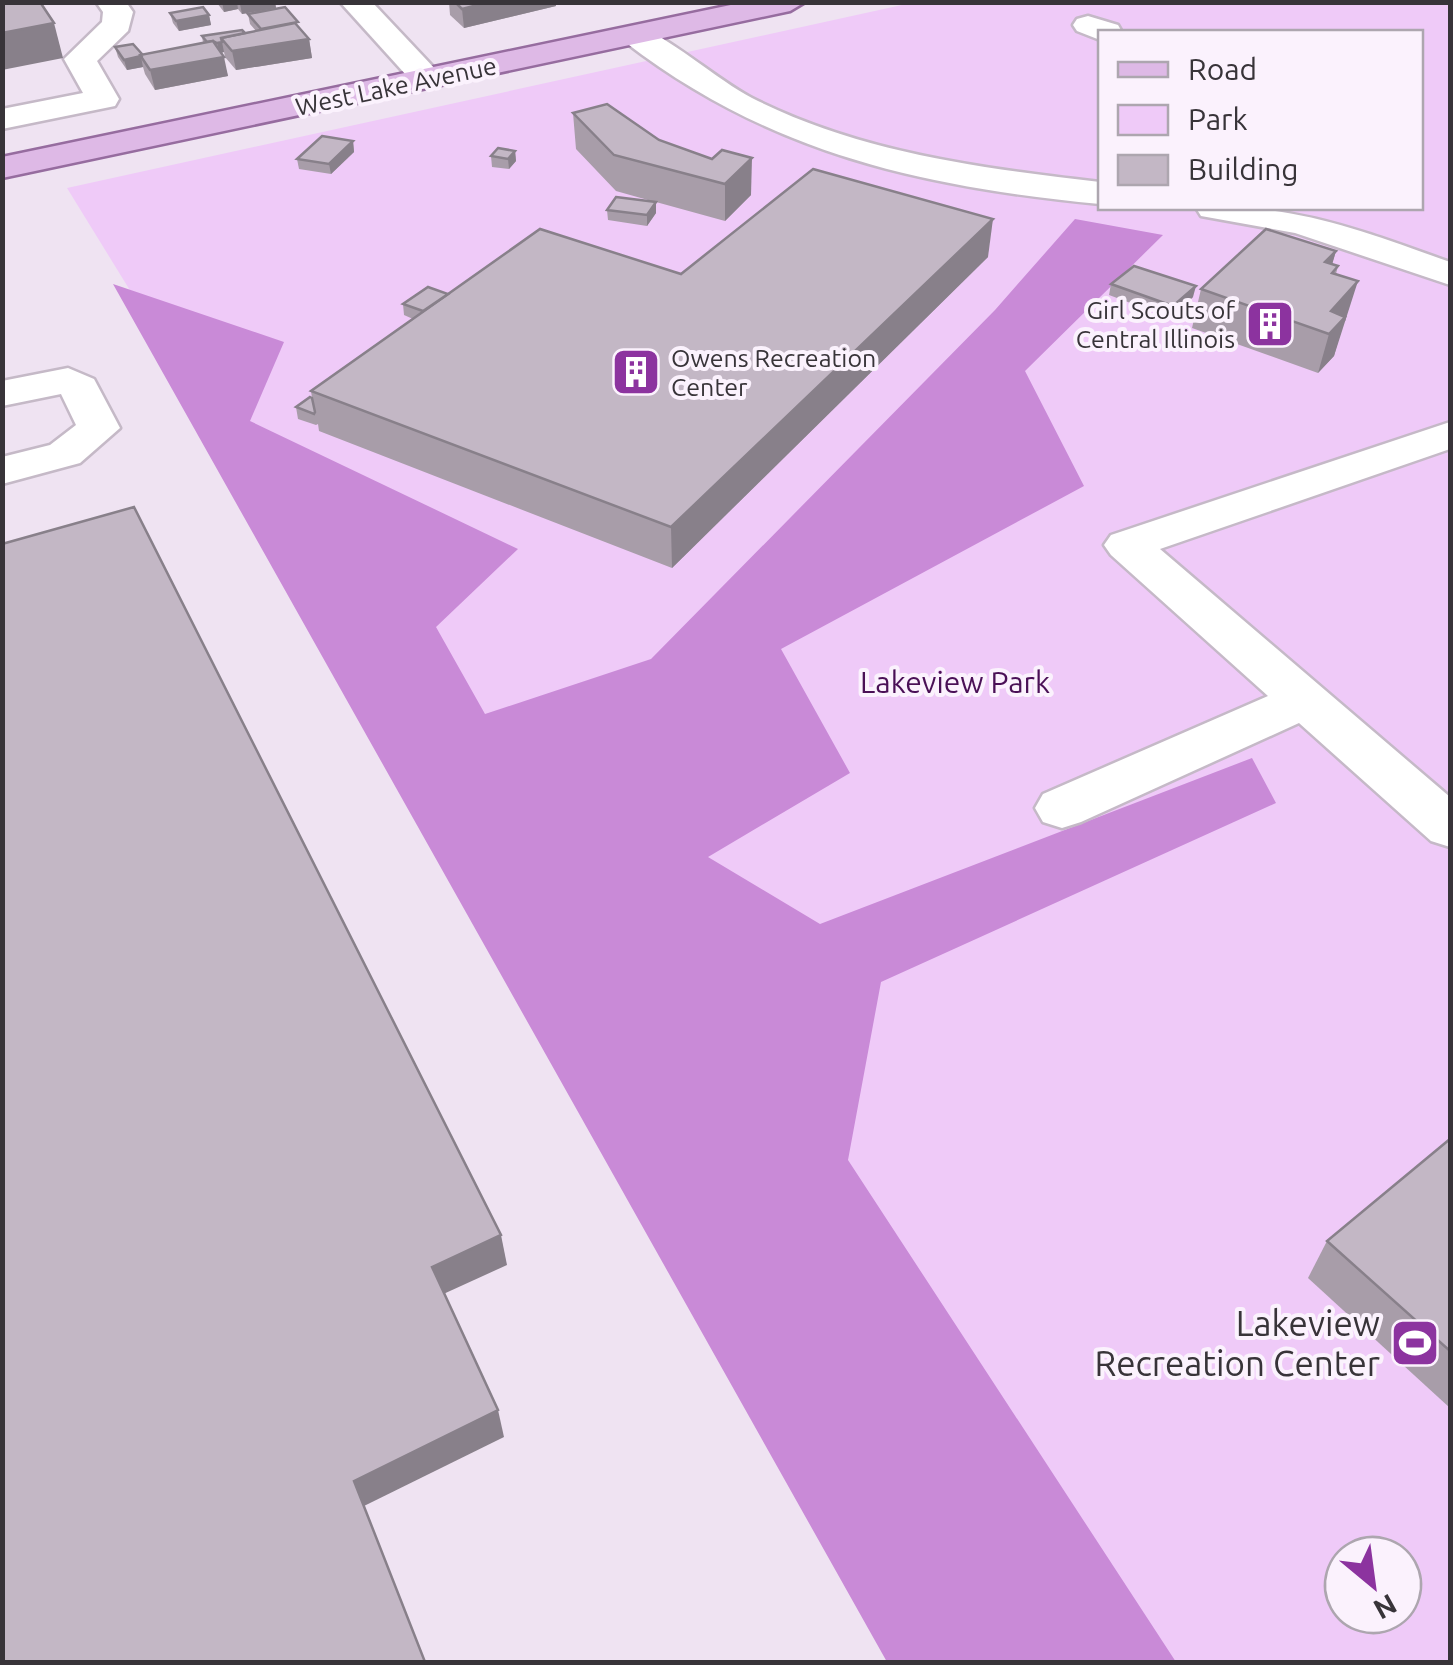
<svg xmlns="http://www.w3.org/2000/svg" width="1453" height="1665" font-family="Ubuntu,sans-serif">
  <rect width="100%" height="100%" fill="#efe3f2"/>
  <path fill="#efcaf8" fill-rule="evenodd" d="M 911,3 L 1450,3 L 1450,1662 L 974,1662 L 67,188 ZM 1100,32 L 1420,32 L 1420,208 L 1100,208 ZM 1343,1555 L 1403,1555 L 1403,1615 L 1343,1615 Z"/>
  <polygon fill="#c98ad7" points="1075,219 1163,235 1025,371 1084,486 781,649 850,773 708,857 820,924 1252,758 1276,803 881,982 848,1160 1176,1662 887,1662 113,284 284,342 250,421 518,549 436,627 485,714 651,659 995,310"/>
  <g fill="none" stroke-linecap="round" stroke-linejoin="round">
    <g stroke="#c5b9c7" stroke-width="5">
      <g id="minor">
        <polygon points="96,2 126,2 133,12 128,31 97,61 119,99 115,106 2,129 2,109 83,93 64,59 102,22 103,12"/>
        <polygon points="340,2 372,2 438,72 443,79 438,86 416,86"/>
        <polygon points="1088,16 1118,25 1122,32 1100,32 1100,40 1077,31 1073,25 1077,19"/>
        <path d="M 636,26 C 663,32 720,82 752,98 C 861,153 981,168 1100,182 L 1100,204 C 922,187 769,153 625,42 L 621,35 L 625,28 Z"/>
        <path d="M 1196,208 C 1291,202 1362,231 1450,262 L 1450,285 L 1295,233 L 1201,216 Z"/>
        <polygon points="68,368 94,379 120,428 80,463 2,484 2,457 50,445 76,425 61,394 2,406 2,381"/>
        <polygon points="1450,422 1450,449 1160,549 1450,797 1450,847 1431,841 1299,723 1081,822 1062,828 1043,822 1035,808 1043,794 1268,696 1111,555 1104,545 1111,535"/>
      </g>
    </g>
    <g stroke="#966c9f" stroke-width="5">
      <polygon id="major" points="745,2 805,2 790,11 2,178 2,157"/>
    </g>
    <use href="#minor" fill="#fff" fill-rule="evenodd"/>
    <use href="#major" fill="#deb9e6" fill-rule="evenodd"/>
  </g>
  <g fill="#a89da9">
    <polygon points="275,2 276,8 242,14 238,9 224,12 217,3"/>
    <polygon points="449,2 555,2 556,6 464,28 450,15"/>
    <polygon points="170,13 209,15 211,25 179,31 173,23"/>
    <polygon points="248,14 299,28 309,39 312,58 236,70 225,57 224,52 221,53 228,76 155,90 145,74 143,67 127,70 118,57 115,47 142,54 203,43 202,36 256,31 250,24"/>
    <polygon points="573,113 659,140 751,195 725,221 656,202 656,213 647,226 608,220 607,210 655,202 616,191 576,149"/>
    <polygon points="353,141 354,152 331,174 299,169 297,159"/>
    <polygon points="515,151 516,161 509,169 492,167 491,156"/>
    <polygon points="1336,251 1332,264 1338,266 1336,274 1346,320 1343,323 1334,356 1318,373 1192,328 1201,289"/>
    <polygon points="988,257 672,568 319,431 318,424 316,425 298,419 296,407 312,398 311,391 413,319 404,315 403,304 448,294 681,274"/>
    <polygon points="1111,284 1193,297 1171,318 1109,295"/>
    <polygon points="1450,1139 1450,1408 1308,1278 1327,1241"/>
  </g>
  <g fill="#88808a">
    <polygon points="222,2 237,2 238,9 224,12"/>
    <polygon points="251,2 275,2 276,8 242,14 240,4"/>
    <polygon points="489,2 555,2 556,6 464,28 462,9"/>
    <polygon points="209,15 211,25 179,31 176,21"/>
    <polygon points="54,23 63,58 2,70 2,33"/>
    <polygon points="309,39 312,58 236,70 232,51"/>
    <polygon points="222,42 224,52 220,53 217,43"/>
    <polygon points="141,57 143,67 127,70 124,60"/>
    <polygon points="224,57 228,76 155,90 150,70"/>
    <polygon points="353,141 354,152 331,174 329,164"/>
    <polygon points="515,151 516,161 509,169 508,159"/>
    <polygon points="752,158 751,195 725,221 725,184"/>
    <polygon points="656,202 656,213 647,226 647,215"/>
    <polygon points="993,219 988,257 672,568 671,527"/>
    <polygon points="1336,251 1325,289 1325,262"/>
    <polygon points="1358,281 1334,356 1318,373 1329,334 1331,311"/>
    <polygon points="1196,286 1193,297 1171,318 1173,306"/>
    <polygon points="501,1235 507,1265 439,1296 432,1267"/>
    <polygon points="498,1410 504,1437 364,1506 354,1481"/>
  </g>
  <g fill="#c3b7c5" stroke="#88808a" stroke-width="2.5">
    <polygon points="2,2 40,2 54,23 2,33"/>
    <polygon points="455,2 489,2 462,9"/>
    <polygon points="203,7 209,15 176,21 170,13"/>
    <polygon points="285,7 298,22 261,29 248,14"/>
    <polygon points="295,23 309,39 232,51 221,38"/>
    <polygon points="242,30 245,33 221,38 222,42 217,43 213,41 207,42 202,36"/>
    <polygon points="213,41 224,57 150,70 140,55"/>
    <polygon points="133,44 142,54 140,55 141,56 124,60 115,47"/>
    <polygon points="607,104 659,140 712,159 722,150 752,158 725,184 614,155 573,113"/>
    <polygon points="322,136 353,141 329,164 297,159"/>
    <polygon points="498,148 515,151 508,159 491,156"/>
    <polygon points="813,169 993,219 671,527 311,391 540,229 681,274"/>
    <polygon points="616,197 656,202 647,215 607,210"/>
    <polygon points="1266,229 1336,251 1325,262 1338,266 1332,273 1358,281 1331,311 1345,317 1329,334 1201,289"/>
    <polygon points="1134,266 1196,286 1173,306 1111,284"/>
    <polygon points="428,287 448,294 423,311 403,304"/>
    <polygon points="310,397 312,398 315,412 314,414 296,407"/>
    <polygon points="134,507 501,1235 432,1267 498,1410 354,1481 425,1662 2,1662 2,544"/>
    <polygon points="1450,1139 1450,1351 1327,1241"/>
  </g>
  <defs>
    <g id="building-square" transform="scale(2.5)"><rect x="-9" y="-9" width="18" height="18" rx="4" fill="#8c339f" stroke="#fbf2fd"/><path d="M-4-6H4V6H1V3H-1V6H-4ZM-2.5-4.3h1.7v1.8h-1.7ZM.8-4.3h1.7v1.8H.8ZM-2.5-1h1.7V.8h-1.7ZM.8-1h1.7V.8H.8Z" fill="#fff"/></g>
    <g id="stadium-square" transform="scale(2.5)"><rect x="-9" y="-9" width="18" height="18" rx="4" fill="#8c339f" stroke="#fbf2fd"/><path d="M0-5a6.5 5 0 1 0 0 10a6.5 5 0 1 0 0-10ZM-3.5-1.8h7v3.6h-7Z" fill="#fff"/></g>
  </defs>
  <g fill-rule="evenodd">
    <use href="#building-square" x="1270" y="324"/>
    <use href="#building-square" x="636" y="372"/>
    <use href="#stadium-square" x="1415" y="1343"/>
  </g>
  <g text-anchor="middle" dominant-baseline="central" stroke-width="8" stroke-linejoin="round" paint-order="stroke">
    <g font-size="25" fill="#383439" stroke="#fbf2fd">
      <text transform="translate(396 86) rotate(-12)">West Lake Avenue</text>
    </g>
    <g font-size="25" fill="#383439" stroke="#fbf2fd" text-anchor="end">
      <text x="1235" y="310">Girl Scouts of<tspan x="1235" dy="29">Central Illinois</tspan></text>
      <text x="671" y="358" text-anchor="start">Owens Recreation<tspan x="671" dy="29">Center</tspan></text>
    </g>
    <g font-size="30" fill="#4a1056" stroke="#fbf2fd">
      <text x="955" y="682">Lakeview Park</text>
    </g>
    <g font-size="35" fill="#383439" stroke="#fbf2fd" text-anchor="end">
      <text x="1380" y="1323">Lakeview<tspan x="1380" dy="40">Recreation Center</tspan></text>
    </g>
  </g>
  <rect width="1453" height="1665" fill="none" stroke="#383439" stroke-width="10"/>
  <rect x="1098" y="30" width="325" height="180" fill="#fbf2fd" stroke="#ada6af" stroke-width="2.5"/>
  <rect x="1118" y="62" width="50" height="15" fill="#deb9e6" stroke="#ada6af" stroke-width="2.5"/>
  <text x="1188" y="80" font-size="30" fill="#383439">Road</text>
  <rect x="1118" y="105" width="50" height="30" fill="#efcaf8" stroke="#ada6af" stroke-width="2.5"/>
  <text x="1188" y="130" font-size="30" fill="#383439">Park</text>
  <rect x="1118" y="155" width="50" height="30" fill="#c3b7c5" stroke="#ada6af" stroke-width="2.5"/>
  <text x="1188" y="180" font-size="30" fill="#383439">Building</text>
  <g transform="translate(1373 1585) rotate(151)"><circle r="48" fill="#fbf2fd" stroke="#ada6af" stroke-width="2.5"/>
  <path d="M0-8L18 38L0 25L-18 38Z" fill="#8c339f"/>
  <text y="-15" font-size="28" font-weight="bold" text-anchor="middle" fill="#383439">N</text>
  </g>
</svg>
